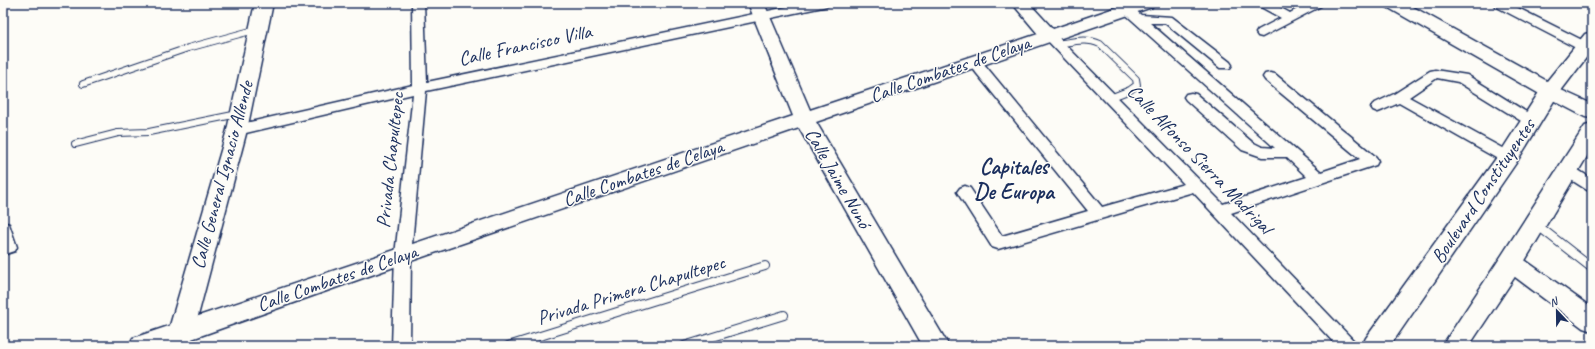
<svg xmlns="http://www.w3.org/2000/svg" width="1595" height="349" font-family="Caveat,sans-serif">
  <rect width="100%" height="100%" fill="#fdfcf7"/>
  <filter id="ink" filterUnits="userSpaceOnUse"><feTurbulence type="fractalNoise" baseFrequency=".025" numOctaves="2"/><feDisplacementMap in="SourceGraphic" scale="8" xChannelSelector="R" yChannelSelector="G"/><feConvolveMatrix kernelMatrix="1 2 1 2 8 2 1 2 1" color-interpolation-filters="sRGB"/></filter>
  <g filter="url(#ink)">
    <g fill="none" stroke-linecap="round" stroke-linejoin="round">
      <g stroke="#1b2f5e" stroke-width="8">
        <g id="lane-far1">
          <path d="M 1058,44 C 1072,42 1086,37 1100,44 L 1136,79 L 1137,85 L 1130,90 L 1110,98"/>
          <polyline points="83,84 188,48 258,29"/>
          <polyline points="75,144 118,133 149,132 238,114"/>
        </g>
      </g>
      <g stroke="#1b2f5e" stroke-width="10">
        <g id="lane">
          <polyline points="1537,225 1592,268"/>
          <polyline points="508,346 765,266"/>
          <polyline points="684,346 784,315"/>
        </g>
      </g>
      <g stroke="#1b2f5e" stroke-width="3">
        <g id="street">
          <polygon points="412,3 424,3 427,82 806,3 829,3 827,6 823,7 426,91 411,255 410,346 392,346 395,255 413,94 237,135 232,133 230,130 232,127 237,125 413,85"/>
          <polygon points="1257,3 1272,3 1290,13 1308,3 1323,3 1321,6 1262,37 1258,36 1256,33 1258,30 1281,18 1259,6"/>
          <polygon points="1493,3 1508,3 1590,44 1591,47 1590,50 1580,50 1495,6"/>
          <polygon points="1127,5 1131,6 1141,15 1172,17 1230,62 1232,65 1230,68 1220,68 1165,23 1150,23 1321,172 1360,159 1265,80 1263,77 1265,74 1270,73 1275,74 1376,157 1378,161 1376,165 1231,213 1354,341 1357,346 1337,346 1193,192 998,249 992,247 957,192 960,188 965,186 970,188 1002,236 1088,211 969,64 967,61 969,58 979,58 1102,207 1184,184 1045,38 1043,35 1045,32 1053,32 1223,204 1307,177 1286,157 1262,157 1242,150 1186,100 1184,97 1186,94 1191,93 1196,94 1252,142 1262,147 1275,148 1123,12 1121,9 1123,6"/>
          <polygon points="1435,70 1467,75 1536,118 1538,121 1536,124 1531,126 1526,124 1458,82 1437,78 1409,97 1513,154 1515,158 1513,162 1508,163 1503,162 1399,103 1383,110 1378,112 1373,110 1371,107 1373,104 1394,94 1430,71"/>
          <polygon points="1567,165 1572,166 1592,179 1592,191 1587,190 1562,174 1560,170 1562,166"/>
          <polygon points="3,222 9,224 17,247 15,251 3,255"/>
        </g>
      </g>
      <g stroke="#1b2f5e" stroke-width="3">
        <g id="secondary">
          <polygon points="748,3 764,3 810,110 1038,34 1012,3 1029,3 1053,29 1129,3 1154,3 1152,7 816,122 949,346 923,346 799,128 411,261 172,346 129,346 133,338 142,335 793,116"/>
          <polygon points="1550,85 1592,104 1592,118 1585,117 1543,95 1541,91 1543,87"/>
          <polygon points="1511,253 1519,256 1592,308 1592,331 1583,328 1503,268 1499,262 1503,256"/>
        </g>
      </g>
      <g stroke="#1b2f5e" stroke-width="3">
        <g id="primary">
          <polygon points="255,3 273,3 247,130 190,346 164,346 227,130"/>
          <polygon points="1384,3 1406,3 1547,81 1585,34 1592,32 1592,50 1557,96 1550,97 1543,96 1387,7"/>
        </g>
      </g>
      <g stroke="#1b2f5e" stroke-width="3">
        <g id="highway">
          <polygon points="1550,85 1557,86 1560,91 1516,163 1390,346 1362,346 1366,338 1500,153 1543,86"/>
          <polygon points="1592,124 1592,148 1520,269 1469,346 1442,346 1502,255 1585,126"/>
        </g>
      </g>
      <use href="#lane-far1" stroke="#fdfcf7" stroke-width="6"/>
      <use href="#lane" stroke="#fdfcf7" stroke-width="8"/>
      <use href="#street" fill="#fdfcf7" fill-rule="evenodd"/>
      <use href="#secondary" fill="#fdfcf7" fill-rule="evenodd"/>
      <use href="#primary" fill="#fdfcf7" fill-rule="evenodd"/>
      <use href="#highway" fill="#fdfcf7" fill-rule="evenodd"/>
    </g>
  </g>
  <g text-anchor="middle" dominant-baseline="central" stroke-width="3" stroke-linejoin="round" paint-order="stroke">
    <g font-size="20" fill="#1b2f5e" stroke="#fdfcf7">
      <text transform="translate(525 45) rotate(-12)">Calle Francisco Villa</text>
      <text transform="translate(950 69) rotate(-19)">Calle Combates de Celaya</text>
      <text transform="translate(1200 159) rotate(46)">Calle Alfonso Sierra Madrigal</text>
      <text transform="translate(390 160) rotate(-84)">Privada Chapultepec</text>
      <text transform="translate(643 173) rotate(-19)">Calle Combates de Celaya</text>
      <text transform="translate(222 175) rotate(-75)">Calle General Ignacio Allende</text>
      <text transform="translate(838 178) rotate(60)">Calle Jaime Nunó</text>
      <text transform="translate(1483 191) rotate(-56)">Boulevard Constituyentes</text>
      <text transform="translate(337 278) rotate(-19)">Calle Combates de Celaya</text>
      <text transform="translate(631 290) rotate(-17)">Privada Primera Chapultepec</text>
    </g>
    <g font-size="22" font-weight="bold" fill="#1b2f5e" stroke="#fdfcf7">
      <text x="1014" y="167">Capitales<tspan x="1014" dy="25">De Europa</tspan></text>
    </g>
  </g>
  <rect width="1595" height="349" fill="none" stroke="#fdfcf7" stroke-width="16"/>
  <rect x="8" y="8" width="1579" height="333" fill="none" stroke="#1b2f5e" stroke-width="1.5" filter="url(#ink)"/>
  <g transform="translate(1557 311) rotate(338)" stroke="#fdfcf7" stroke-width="3" paint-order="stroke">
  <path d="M0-3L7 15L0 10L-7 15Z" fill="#1b2f5e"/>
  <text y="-6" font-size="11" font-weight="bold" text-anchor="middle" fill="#1b2f5e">N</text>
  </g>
</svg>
